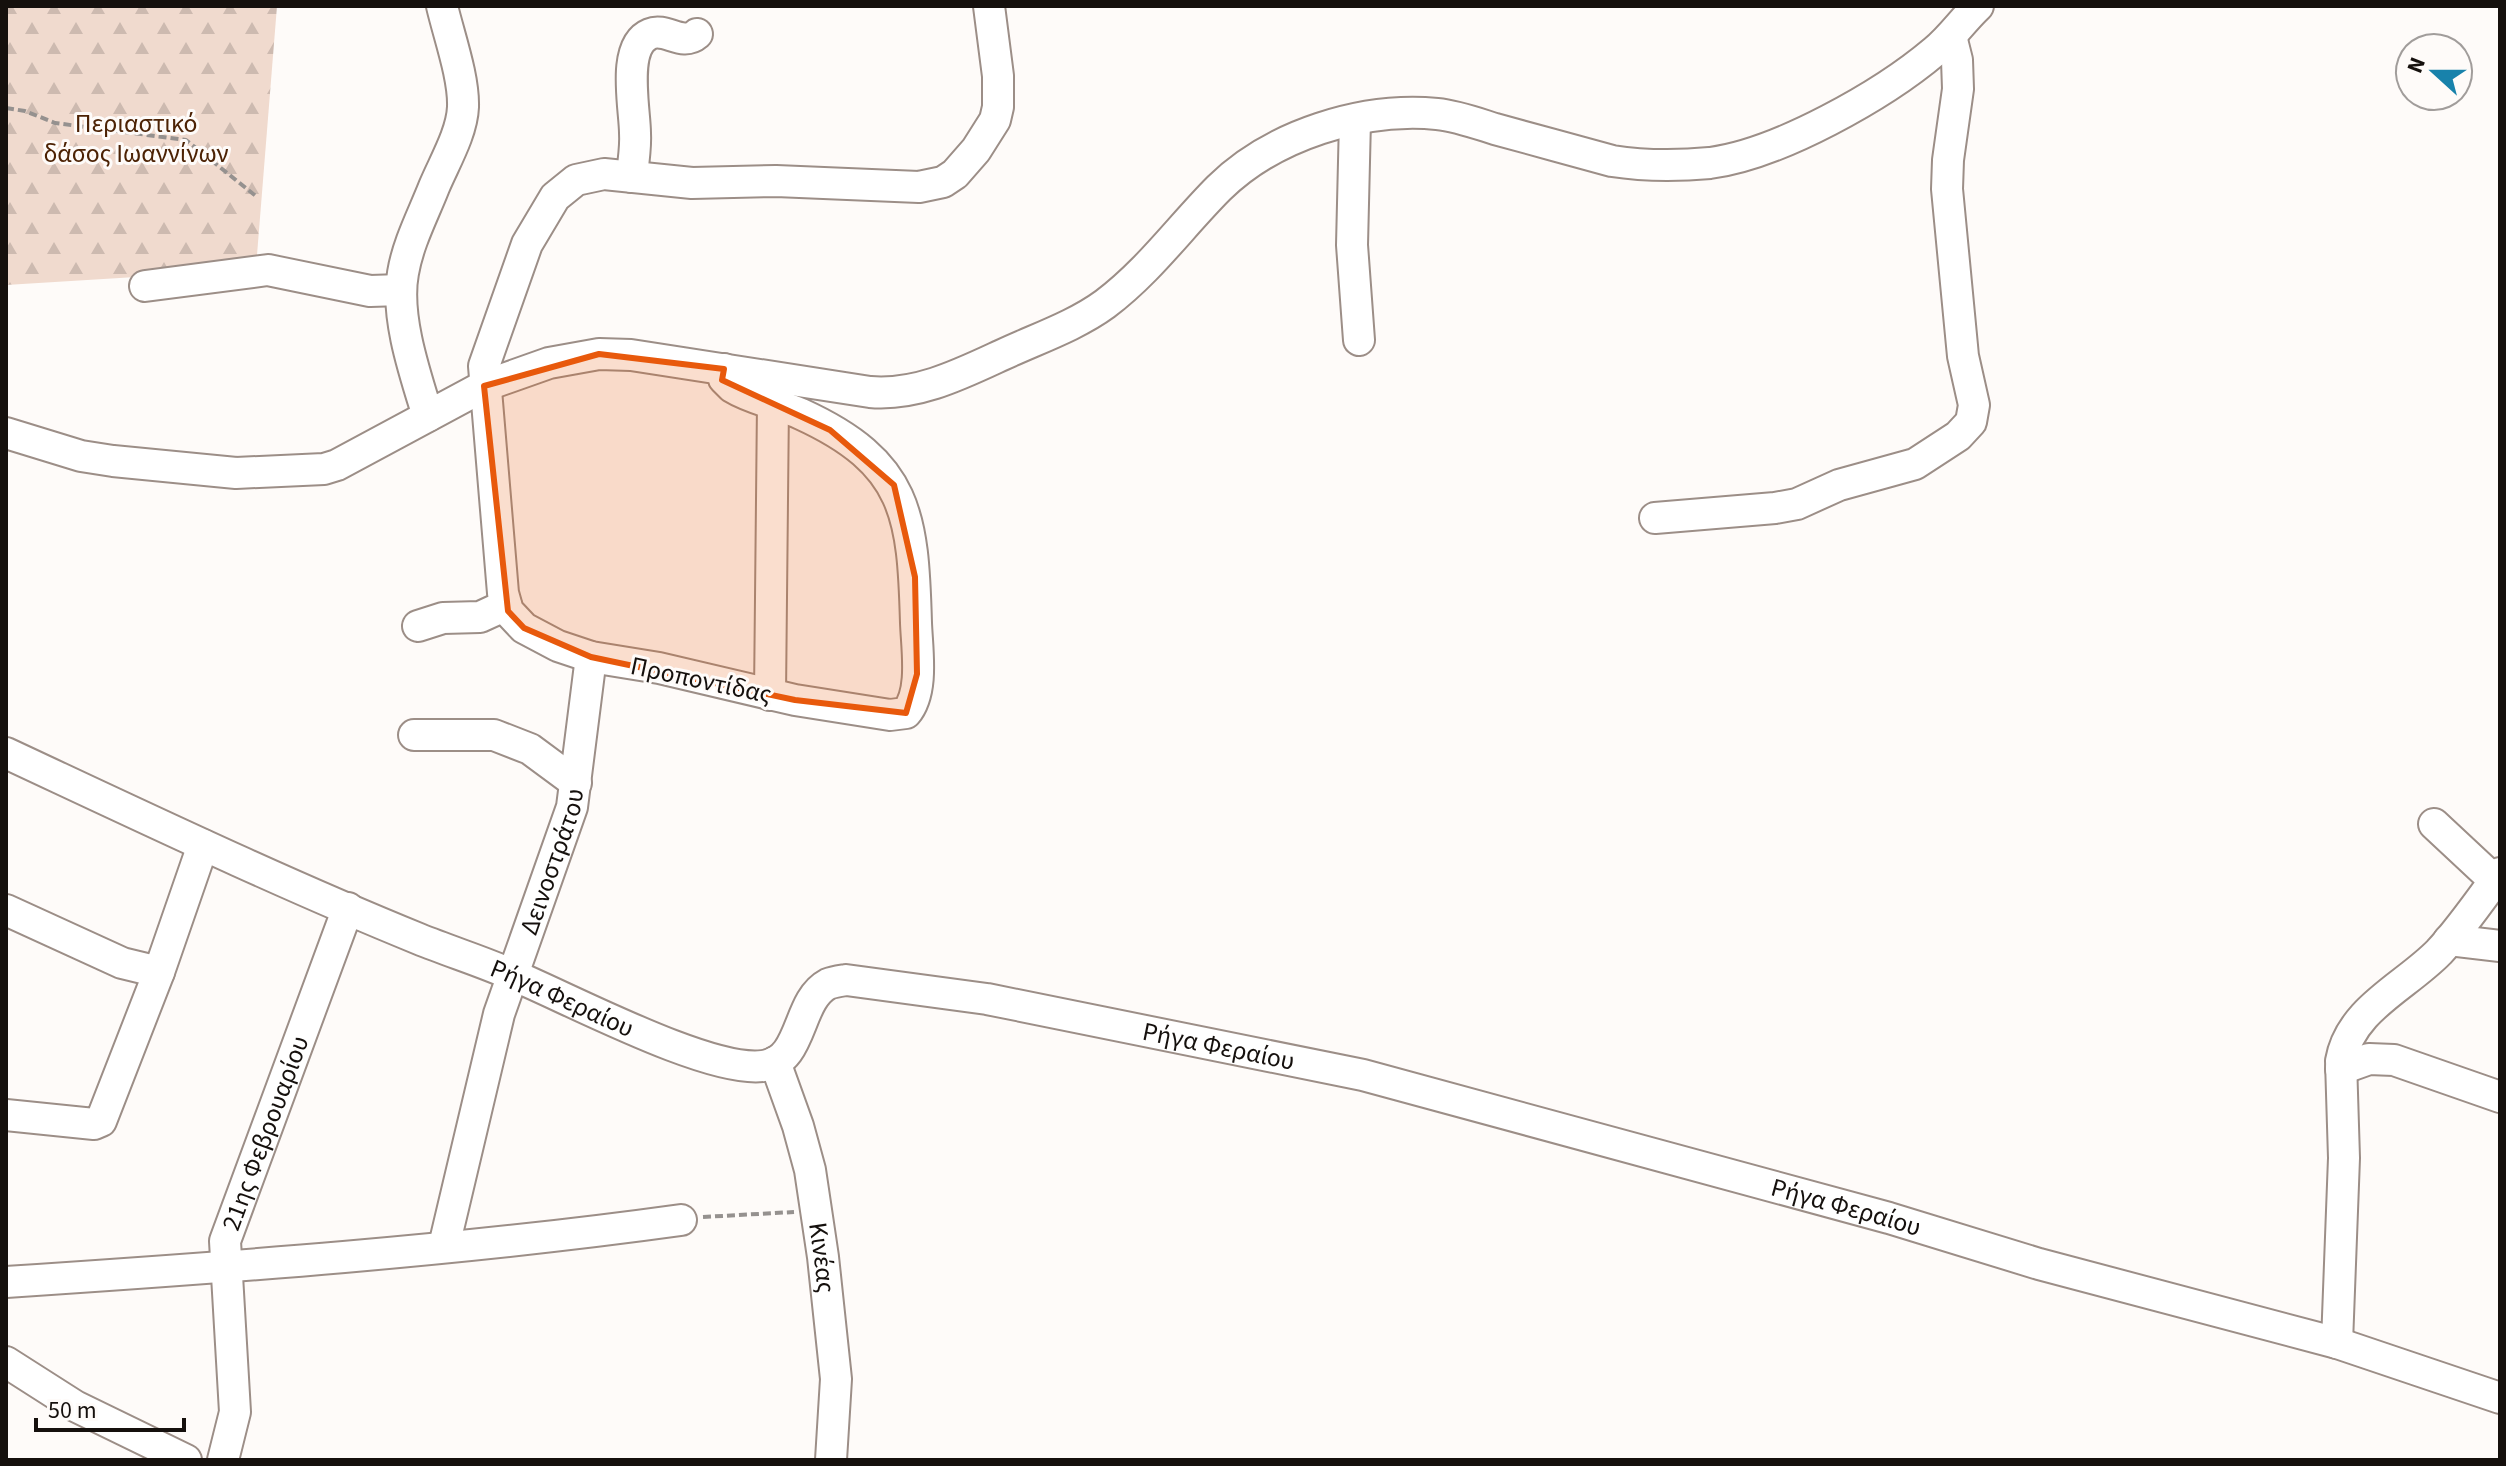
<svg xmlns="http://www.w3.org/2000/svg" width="2506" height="1466" font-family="'Source Sans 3',sans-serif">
  <defs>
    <pattern id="forest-firs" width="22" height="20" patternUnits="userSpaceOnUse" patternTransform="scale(2)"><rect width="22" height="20" fill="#f0dace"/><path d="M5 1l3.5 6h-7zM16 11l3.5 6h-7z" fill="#cdbab0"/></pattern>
  </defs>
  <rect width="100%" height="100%" fill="#fefbf9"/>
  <polygon fill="url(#forest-firs)" points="6,6 277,6 257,255 136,277 6,285"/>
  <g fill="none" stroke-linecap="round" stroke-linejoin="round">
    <g stroke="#9c8e87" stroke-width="34">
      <g id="minor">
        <polyline points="1355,120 1352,245 1359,340"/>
        <path d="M 632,177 C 633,162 636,148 635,133 C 635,109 621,46 650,34 C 666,27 682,47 697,34"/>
        <polyline points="145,286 268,270 370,291 401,290"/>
        <path d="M 724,369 L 724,379 L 732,387 C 753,400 779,404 801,414 C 908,463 913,515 916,623 C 917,650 924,692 906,713 L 890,715 L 795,700 L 659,668 L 591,657 L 558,646 L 524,628 L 508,611 L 503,593 L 484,366 L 527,244 L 555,197 L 576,180 L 604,174 L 692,183 L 776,181 L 919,187 L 943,182 L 955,174 L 976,150 L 995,120 L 998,107 L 998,76 L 989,6"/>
        <path d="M 428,416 C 415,374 395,316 403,273 C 408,243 423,215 434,187 C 444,163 462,133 463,107 C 464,77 449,36 442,6"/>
        <path d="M 6,433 L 81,456 L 113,461 L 236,473 L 324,469 L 337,465 L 484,386 L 549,363 L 599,354 L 631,355 L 870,392 C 917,396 961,374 1002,355 C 1036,339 1075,326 1105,304 C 1149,271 1181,226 1219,188 C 1273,135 1362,107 1437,114 C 1457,116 1476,123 1495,129 C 1534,140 1573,150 1612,161 C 1644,166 1678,166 1710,163 C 1779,154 1883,95 1935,51 C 1951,38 1963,20 1978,6"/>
        <polyline points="1655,518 1775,508 1797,504 1839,485 1915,464 1958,436 1971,422 1974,405 1963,356 1947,189 1948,160 1958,89 1957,60 1951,36"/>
        <polyline points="418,626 443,618 480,617 506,605"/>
        <polyline points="770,695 773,403"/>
        <polyline points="414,735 494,735 530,749 576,783"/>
        <path id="s1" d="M 6,753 C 143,817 279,882 419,939 C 451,952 484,962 515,976 C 570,999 709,1073 763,1066 C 804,1061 796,1001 828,984 C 833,982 840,981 846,980 L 987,999 L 1363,1075 L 1889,1218 L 2039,1264 L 2337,1343 L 2500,1398"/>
        <polyline points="2434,824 2494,880"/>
        <polyline points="6,910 122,963 159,972"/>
        <polyline points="2449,940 2500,946"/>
        <path id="s2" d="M 775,1062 L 798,1126 L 810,1170 L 823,1257 L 836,1379 L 831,1460"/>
        <polyline points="2341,1069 2369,1059 2394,1060 2500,1097"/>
        <polyline points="6,1115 94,1124 101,1121 159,972 203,845"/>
        <path id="s3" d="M 444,1246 L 499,1014 L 572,807 L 591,657"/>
        <path d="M 6,1282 C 231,1267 457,1251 681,1220"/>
        <path d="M 2337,1343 L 2344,1158 L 2341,1061 C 2350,1009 2405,987 2439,952 C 2461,928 2481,899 2500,873"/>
        <polyline points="6,1362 75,1406 186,1460"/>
        <path id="s4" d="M 223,1460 L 235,1412 L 225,1241 L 348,908"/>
      </g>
    </g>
    <g stroke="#95918f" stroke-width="4" stroke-dasharray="8 4" stroke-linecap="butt">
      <polyline points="6,108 25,111 55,123 186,140 257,197"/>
      <polyline points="703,1217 794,1212"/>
    </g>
    <use href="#minor" stroke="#fff" stroke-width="30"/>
  </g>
  <path fill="#e8590c" fill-opacity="0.2" stroke="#e8590c" stroke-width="6" stroke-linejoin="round" d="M 599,354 L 724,369 L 722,380 L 830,430 L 894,485 L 915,577 L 917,674 L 906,713 L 795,700 L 591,657 L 524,628 L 508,611 L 484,386 Z"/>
  <g text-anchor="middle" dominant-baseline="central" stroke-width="6" stroke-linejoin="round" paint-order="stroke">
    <g font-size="26" fill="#4c2204" stroke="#fefbf9">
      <text x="136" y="123">Περιαστικό<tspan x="136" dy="30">δάσος Ιωαννίνων</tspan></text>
    </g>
    <g font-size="26" fill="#15100d" stroke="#fefbf9">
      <text transform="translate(701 680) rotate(12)">Προποντίδας</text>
      <text stroke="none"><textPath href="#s3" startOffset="400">Δεινοστράτου</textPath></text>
      <text stroke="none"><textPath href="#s1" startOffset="608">Ρήγα Φεραίου</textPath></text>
      <text stroke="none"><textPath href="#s1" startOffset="1328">Ρήγα Φεραίου</textPath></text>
      <text stroke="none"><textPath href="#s4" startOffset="336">21ης Φεβρουαρίου</textPath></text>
      <text stroke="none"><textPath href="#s1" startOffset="1976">Ρήγα Φεραίου</textPath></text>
      <text stroke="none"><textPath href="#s2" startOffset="202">Κινέας</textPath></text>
    </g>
  </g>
  <rect width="2506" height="1466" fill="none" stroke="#15100d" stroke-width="16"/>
  <g transform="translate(2434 72) rotate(291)"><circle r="38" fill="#fefbf9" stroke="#a19d9b" stroke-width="2"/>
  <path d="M0-6L14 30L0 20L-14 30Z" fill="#1882ab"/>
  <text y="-12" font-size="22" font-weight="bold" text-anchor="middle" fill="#15100d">N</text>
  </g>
  <path d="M36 1418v12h148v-12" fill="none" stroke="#15100d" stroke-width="4"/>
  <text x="48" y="1418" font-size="24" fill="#15100d" stroke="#fefbf9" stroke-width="6" paint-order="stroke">50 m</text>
</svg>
